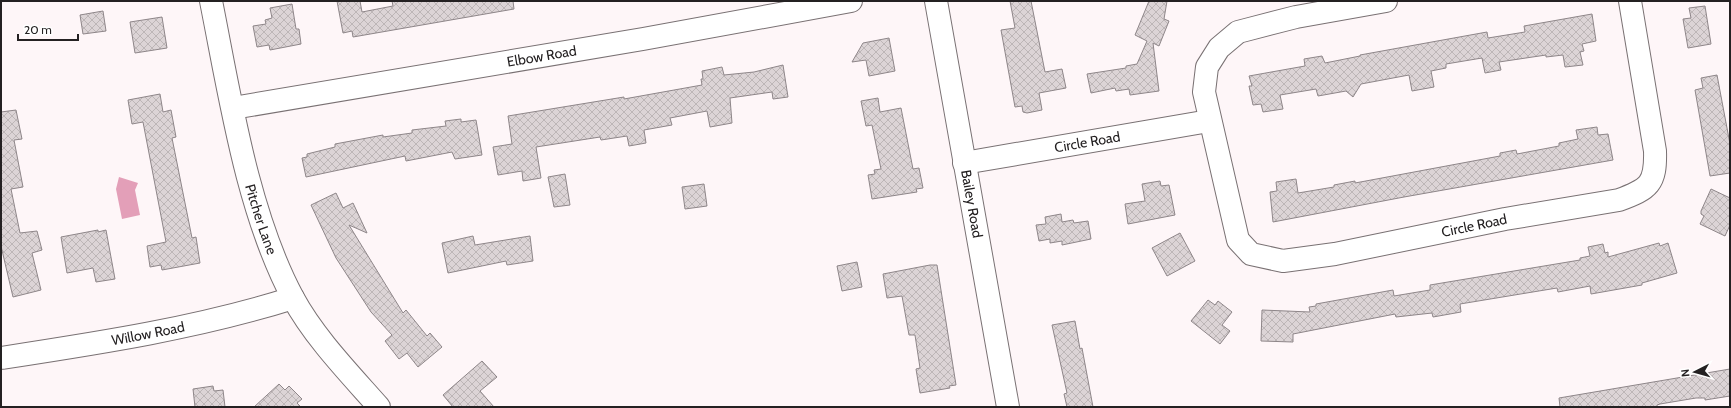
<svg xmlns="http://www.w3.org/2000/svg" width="1731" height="408" font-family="Cabin,sans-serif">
  <defs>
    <pattern id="building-cross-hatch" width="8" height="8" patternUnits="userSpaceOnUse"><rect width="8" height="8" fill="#dcd4d6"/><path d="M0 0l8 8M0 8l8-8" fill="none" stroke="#bdb6b7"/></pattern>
  </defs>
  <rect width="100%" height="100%" fill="#fef6f8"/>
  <polygon fill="#e39fb8" points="119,177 138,183 135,190 140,215 122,219 116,189"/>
  <g fill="url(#building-cross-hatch)" stroke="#8e8689">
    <polygon points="337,1 360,1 362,12 393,6 392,1 513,1 514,9 353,37 352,31 343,33"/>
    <polygon points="1010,1 1031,1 1045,72 1062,69 1066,88 1039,93 1042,110 1027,113 1023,112 1022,106 1015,107 1001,30 1015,28"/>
    <polygon points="1149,1 1167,1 1164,19 1169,21 1159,46 1153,43 1159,91 1130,95 1129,89 1116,91 1115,88 1091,93 1087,74 1126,68 1126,66 1137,64 1147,41 1135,35"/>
    <polygon points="292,4 296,29 299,29 301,44 270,50 269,45 257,47 253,26 266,24 265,20 272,18 270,8"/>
    <polygon points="1705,6 1711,44 1688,48 1683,19 1691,18 1689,8"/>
    <polygon points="103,11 106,31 83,34 80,15"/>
    <polygon points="1592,14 1596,41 1582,44 1584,51 1580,52 1583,65 1565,67 1563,55 1546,57 1546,55 1499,62 1501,70 1485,73 1482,58 1446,64 1446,68 1431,71 1434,87 1412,91 1409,75 1361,84 1353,97 1346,91 1318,96 1316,89 1280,95 1283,109 1263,112 1261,104 1253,105 1249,86 1252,86 1249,76 1305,66 1304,59 1322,56 1325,63 1360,56 1360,55 1487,32 1488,38 1525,32 1524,26"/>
    <polygon points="162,17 167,48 135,53 130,22"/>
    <polygon points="889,38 895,71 869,76 866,60 852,62 863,43"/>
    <polygon points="783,65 788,97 773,99 772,92 730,98 732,123 710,127 707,111 670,118 672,125 644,130 646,143 629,146 627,136 601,140 600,137 536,147 541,178 523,181 522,171 498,175 493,147 512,144 508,116 624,97 624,99 702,85 701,79 703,79 702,71 722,67 724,75 754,72"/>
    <polygon points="1717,75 1730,144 1730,173 1710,176 1695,90 1703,88 1701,78"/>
    <polygon points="160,94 163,112 171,110 176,137 172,138 192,238 196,237 200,263 162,270 161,265 150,267 147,246 166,242 143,122 132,124 128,100"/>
    <polygon points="878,98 880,112 901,108 913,169 919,168 923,188 916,189 917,192 872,199 868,175 875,174 874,170 881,169 872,125 866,126 861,101"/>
    <polygon points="16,110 22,139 14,140 23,187 11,189 20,233 37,231 42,250 32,253 41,290 13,297 1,246 1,112"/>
    <polygon points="461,119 461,122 476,120 482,155 455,159 452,152 406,161 405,156 306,177 302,158 307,157 307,154 335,147 335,144 383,135 383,137 412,133 412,130 446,126 445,121"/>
    <polygon points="1597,127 1598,135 1608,134 1613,160 1404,197 1273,222 1270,192 1277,191 1276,182 1296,179 1298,193 1334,187 1334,185 1355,181 1355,183 1500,156 1500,153 1516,150 1517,154 1559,146 1559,143 1578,139 1576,130"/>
    <polygon points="565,174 570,205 554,207 548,177"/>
    <polygon points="1160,181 1161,186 1169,185 1175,215 1128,224 1125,204 1145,201 1142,184"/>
    <polygon points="704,184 707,206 685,209 682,187"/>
    <polygon points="1711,189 1730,198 1730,225 1725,236 1700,224 1704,216 1701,214 1701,211"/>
    <polygon points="336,193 343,208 353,203 367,233 349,225 403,313 406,310 427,336 430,333 442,347 418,367 407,353 399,359 385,341 392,335 371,312 336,258 311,205"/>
    <polygon points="1061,214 1062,222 1073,220 1074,223 1088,221 1091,239 1062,245 1062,241 1050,243 1050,239 1039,241 1036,225 1046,224 1045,217"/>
    <polygon points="98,230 98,232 106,230 115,279 96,282 93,268 67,273 61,237"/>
    <polygon points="1180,233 1195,261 1167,276 1152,248"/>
    <polygon points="473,236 475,245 530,236 533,261 507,265 506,261 448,273 442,243"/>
    <polygon points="1659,243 1660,246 1668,243 1677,273 1642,283 1642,285 1591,294 1590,286 1558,292 1557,288 1460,304 1461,312 1433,317 1432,313 1396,317 1395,314 1293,334 1293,342 1261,341 1262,310 1310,312 1309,307 1316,306 1316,304 1393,290 1394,296 1430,290 1430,285 1580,260 1580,258 1590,256 1588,247 1603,244 1605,253 1608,252 1608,257"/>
    <polygon points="857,262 862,287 842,291 837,266"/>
    <polygon points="930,265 937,265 956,385 949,386 950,388 920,393 916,369 920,368 915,335 909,335 902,296 887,298 883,274"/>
    <polygon points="1208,300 1215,305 1218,301 1232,312 1222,325 1230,331 1220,344 1191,321"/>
    <polygon points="1075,321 1080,349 1082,348 1093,407 1067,407 1064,394 1067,393 1052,325"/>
    <polygon points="482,361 497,377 480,391 494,407 453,407 443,395"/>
    <polygon points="1730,369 1730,396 1705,400 1705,398 1696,398 1660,404 1657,405 1657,407 1560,407 1559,398"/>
    <polygon points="279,384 285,390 289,386 302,399 297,403 301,407 254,407"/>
    <polygon points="213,386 214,391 223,390 225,407 195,407 193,389"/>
  </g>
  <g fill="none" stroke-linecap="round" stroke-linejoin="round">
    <g stroke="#797173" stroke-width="24">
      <g id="street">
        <path id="s1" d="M 211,1 C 230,96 247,212 293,298 C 314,337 349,373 379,407"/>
        <path id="s2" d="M 1386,1 L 1296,17 L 1238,32 L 1219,48 L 1207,67 L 1204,92 L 1238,240 L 1251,254 L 1283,261 L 1335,254 L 1505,219 L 1619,200 C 1649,189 1656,184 1655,151 L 1630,1"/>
        <path id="s3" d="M 233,108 L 643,39 L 851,1"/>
        <path id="s4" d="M 964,163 L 1209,121"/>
        <path id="s5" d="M 1,358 C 99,343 198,328 293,298"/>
      </g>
    </g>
    <g stroke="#797173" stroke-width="24">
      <g id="secondary">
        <path id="s6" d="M 936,1 L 1008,407"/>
      </g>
    </g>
    <use href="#street" stroke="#fff" stroke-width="22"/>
    <use href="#secondary" stroke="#fff" stroke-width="22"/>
  </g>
  <g text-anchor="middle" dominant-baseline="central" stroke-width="3" stroke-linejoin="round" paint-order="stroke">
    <g font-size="14" fill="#242122" stroke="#fff">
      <text stroke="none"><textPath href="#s3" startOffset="313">Elbow Road</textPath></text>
      <text stroke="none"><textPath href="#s4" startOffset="125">Circle Road</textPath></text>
      <text stroke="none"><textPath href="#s6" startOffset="206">Bailey Road</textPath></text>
      <text stroke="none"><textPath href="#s1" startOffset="224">Pitcher Lane</textPath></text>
      <text stroke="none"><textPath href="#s2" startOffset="622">Circle Road</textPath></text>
      <text stroke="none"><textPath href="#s5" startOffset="149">Willow Road</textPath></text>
    </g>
  </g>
  <rect width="1731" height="408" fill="none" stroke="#242122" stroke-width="4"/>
  <g transform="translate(1695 372) rotate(264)" stroke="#ffffff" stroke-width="3" paint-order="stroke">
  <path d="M0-3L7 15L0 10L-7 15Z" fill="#242122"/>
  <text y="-6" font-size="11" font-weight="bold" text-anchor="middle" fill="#242122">N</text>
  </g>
  <path d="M18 34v6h60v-6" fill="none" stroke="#242122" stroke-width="2"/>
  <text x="24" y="34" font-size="12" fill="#242122" stroke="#ffffff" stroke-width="3" paint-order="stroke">20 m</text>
</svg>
